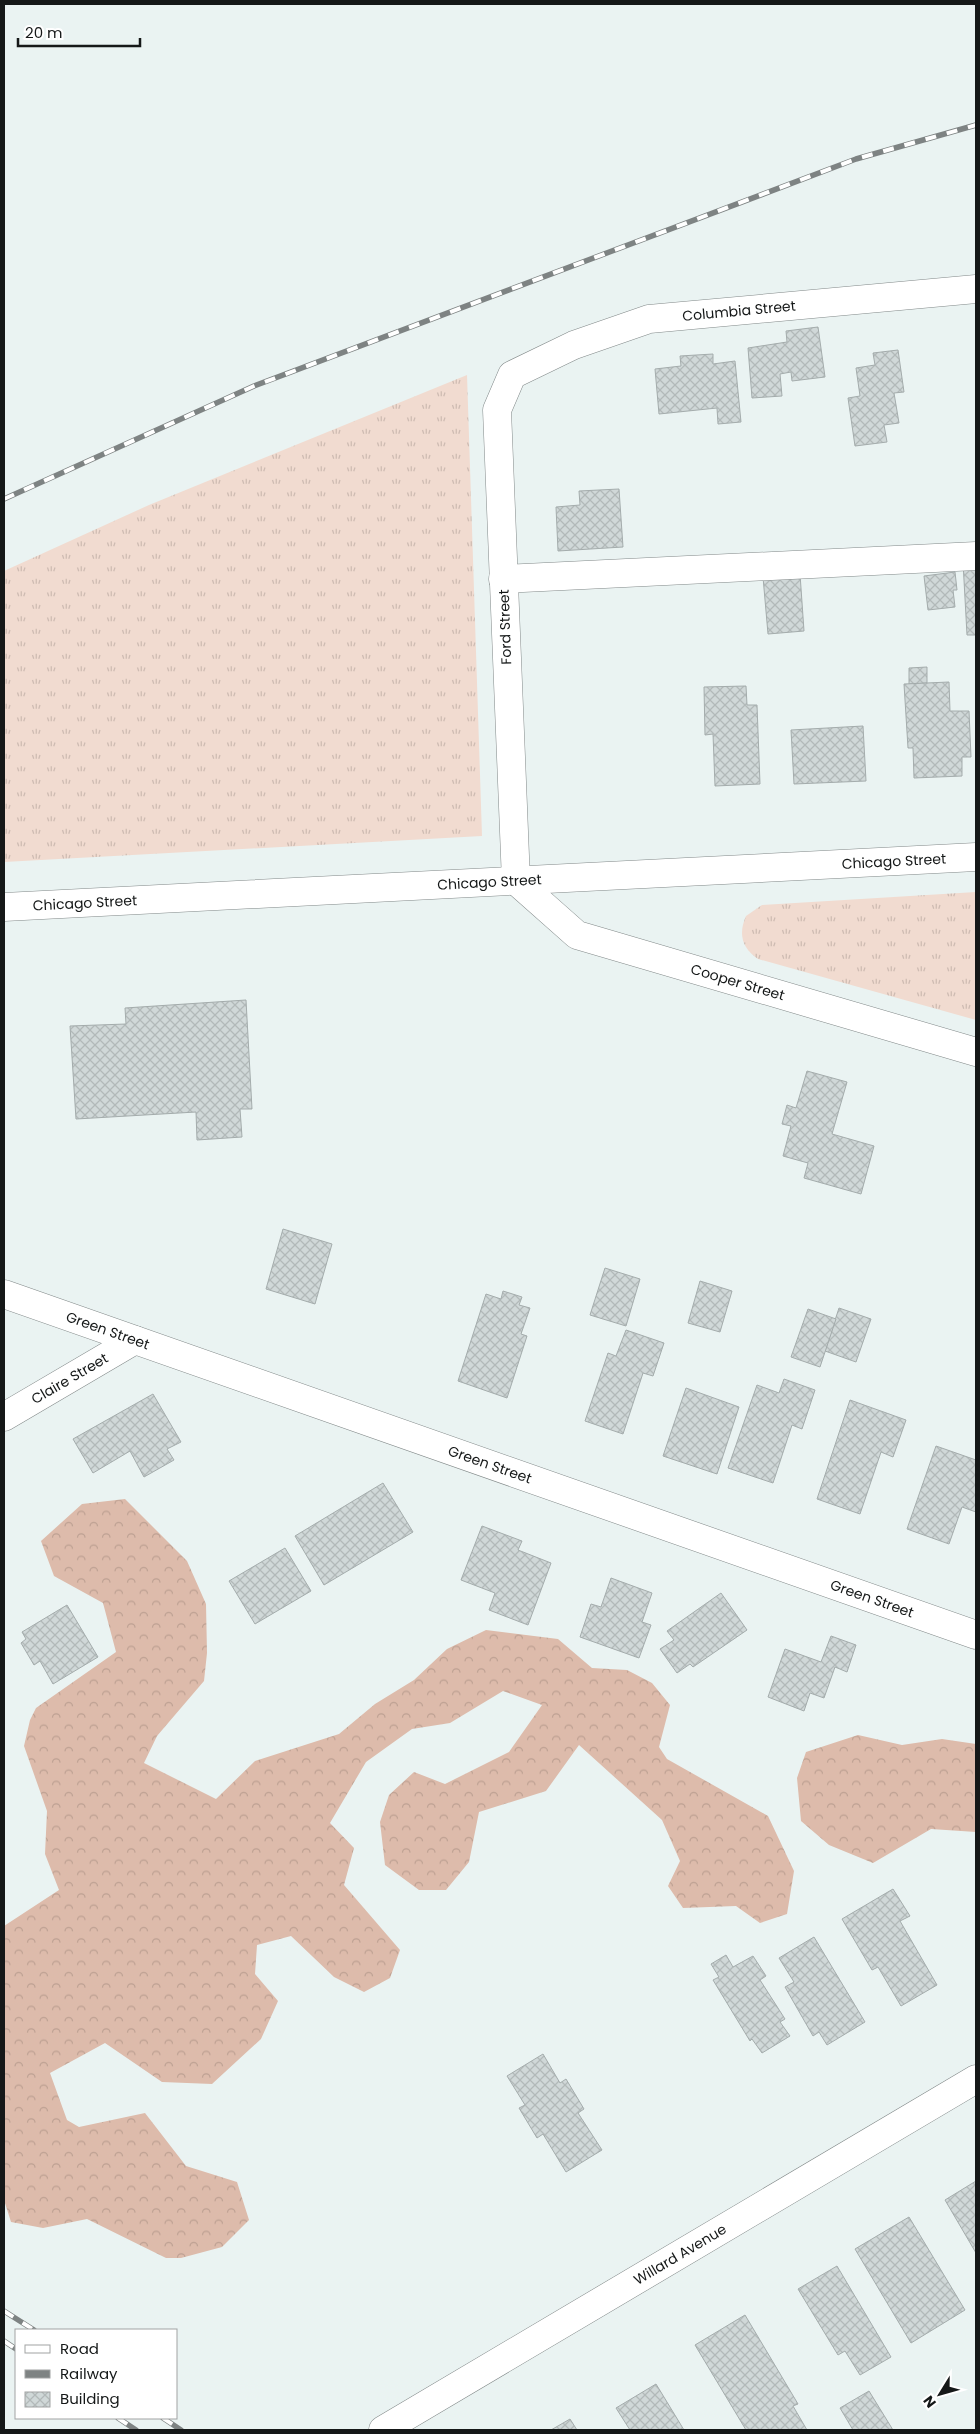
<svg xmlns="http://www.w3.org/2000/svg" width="980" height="2434" font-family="Poppins,sans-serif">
  <defs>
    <pattern id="grass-tufts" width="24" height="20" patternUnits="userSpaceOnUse" patternTransform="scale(1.25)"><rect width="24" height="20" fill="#f1dbd0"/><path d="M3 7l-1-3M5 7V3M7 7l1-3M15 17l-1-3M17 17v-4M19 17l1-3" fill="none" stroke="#cebbb2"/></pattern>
    <pattern id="forest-crowns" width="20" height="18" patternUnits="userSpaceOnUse" patternTransform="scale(1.25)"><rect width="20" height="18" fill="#ddbbab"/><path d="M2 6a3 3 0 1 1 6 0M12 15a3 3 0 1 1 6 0" fill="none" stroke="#bda092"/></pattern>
    <pattern id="building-cross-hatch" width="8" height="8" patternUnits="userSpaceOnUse" patternTransform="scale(1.25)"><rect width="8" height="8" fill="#d0d8d8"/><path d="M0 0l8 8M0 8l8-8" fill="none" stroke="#b2b9b9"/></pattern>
  </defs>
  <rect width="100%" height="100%" fill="#eaf3f2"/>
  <g fill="url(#grass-tufts)">
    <polygon points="467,375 482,836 4,862 4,571 149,505"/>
    <path d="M 976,892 L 976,1020 L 758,959 C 742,948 738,934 746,916 L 762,905 Z"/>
  </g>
  <g fill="url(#forest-crowns)">
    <polygon points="125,1499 187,1561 206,1604 207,1653 204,1681 157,1736 144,1763 216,1799 255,1761 339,1734 375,1704 414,1680 447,1649 486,1630 558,1639 592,1668 627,1670 652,1683 670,1705 659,1747 667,1759 768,1816 794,1871 787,1914 760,1923 736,1906 683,1908 668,1886 680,1861 662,1820 579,1745 546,1791 479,1812 469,1862 446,1890 419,1890 385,1865 380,1822 389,1795 414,1772 445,1784 509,1752 542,1705 503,1691 450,1723 412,1729 366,1762 330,1823 354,1848 344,1885 400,1950 390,1978 364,1992 334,1977 291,1936 257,1945 255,1974 278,2001 261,2039 212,2084 162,2082 105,2043 50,2073 67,2120 79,2127 145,2113 186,2166 237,2182 249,2220 222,2247 181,2258 166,2258 87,2219 43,2228 11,2222 4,2200 4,1926 59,1890 45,1854 47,1811 24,1746 30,1720 36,1708 116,1652 103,1603 54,1576 41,1541 82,1504"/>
    <polygon points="858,1735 902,1745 942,1739 976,1744 976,1832 931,1829 873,1863 829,1845 801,1821 797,1778 806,1752"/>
  </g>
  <g fill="url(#building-cross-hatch)" stroke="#a4acac">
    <polygon points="818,327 825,377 792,381 791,372 780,374 782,396 752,398 748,348 787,342 786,331"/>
    <polygon points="898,350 904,392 894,393 899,423 884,425 887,442 855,446 848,398 860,396 856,368 875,365 873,353"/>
    <polygon points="713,354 713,364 735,361 741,422 718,424 717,408 659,414 655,369 681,366 680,356"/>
    <polygon points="619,489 623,547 558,551 556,507 580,505 579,491"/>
    <polygon points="976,561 976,635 967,635 963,562"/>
    <polygon points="955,572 957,590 953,590 955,607 928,610 924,576"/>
    <polygon points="800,574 804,631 768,634 763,577"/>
    <polygon points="927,667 927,683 909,684 909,668"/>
    <polygon points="949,682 950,711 969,711 971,757 962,757 962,776 914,778 913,748 908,748 904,684"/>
    <polygon points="746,686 747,705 757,705 760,784 715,786 713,734 705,735 704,687"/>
    <polygon points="863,726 866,781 794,784 791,730"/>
    <polygon points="246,1000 252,1109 240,1109 242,1137 197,1140 196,1112 76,1119 70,1026 126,1024 125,1008"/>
    <polygon points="807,1071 847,1082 832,1134 874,1146 861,1194 804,1178 808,1163 783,1156 791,1126 782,1124 787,1105 796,1108"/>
    <polygon points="283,1229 332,1244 315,1304 266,1289"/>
    <polygon points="605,1268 640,1279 626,1326 590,1315"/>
    <polygon points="700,1281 732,1291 720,1332 688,1323"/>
    <polygon points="503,1291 522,1297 519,1305 530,1308 521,1334 527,1336 507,1398 458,1381 486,1294 501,1299"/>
    <polygon points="839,1308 871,1319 856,1362 825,1351"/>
    <polygon points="808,1309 836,1319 820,1367 791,1357"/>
    <polygon points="626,1330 664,1343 653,1376 643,1373 623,1434 585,1421 608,1353 616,1356"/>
    <polygon points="784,1379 815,1390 802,1429 792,1425 773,1483 728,1468 757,1385 779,1393"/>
    <polygon points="686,1388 739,1407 717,1474 663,1456"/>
    <polygon points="153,1394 181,1442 167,1449 174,1460 144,1477 130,1451 93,1473 73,1439"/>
    <polygon points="850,1400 906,1420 893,1457 881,1452 860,1514 817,1499"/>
    <polygon points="936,1446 976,1460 976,1512 962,1507 949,1544 907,1529"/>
    <polygon points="383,1483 413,1532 324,1585 295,1536"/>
    <polygon points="482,1526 522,1541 518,1550 551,1563 528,1625 489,1610 495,1593 461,1580"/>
    <polygon points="285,1548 311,1591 255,1624 229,1581"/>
    <polygon points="611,1578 652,1593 642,1622 651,1625 639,1658 580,1637 591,1604 601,1607"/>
    <polygon points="721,1593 747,1630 693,1667 690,1664 677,1673 660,1649 674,1640 667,1631"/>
    <polygon points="67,1605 98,1657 53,1684 40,1661 34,1665 21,1643 26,1639 22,1632"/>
    <polygon points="831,1636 856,1645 847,1672 835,1667 824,1698 810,1693 804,1711 768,1697 785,1649 821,1662"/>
    <polygon points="893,1889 910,1916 900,1921 937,1985 901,2006 878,1967 872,1970 842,1919"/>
    <polygon points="814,1937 865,2022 827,2045 819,2032 813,2036 785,1987 794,1982 779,1958"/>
    <polygon points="726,1955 733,1967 753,1956 766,1976 760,1980 785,2019 780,2022 790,2036 762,2053 752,2039 750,2041 713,1980 719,1977 711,1964"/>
    <polygon points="543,2054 560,2083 566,2079 584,2109 578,2113 602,2150 566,2172 543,2134 537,2138 519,2108 525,2105 507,2076"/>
    <polygon points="976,2181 976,2253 945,2200"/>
    <polygon points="909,2217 965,2310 911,2343 855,2249"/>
    <polygon points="837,2266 891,2357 860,2375 845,2351 838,2355 798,2289"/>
    <polygon points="745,2315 798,2404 793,2406 807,2430 746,2430 695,2345"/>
    <polygon points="656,2384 684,2430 630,2430 616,2408"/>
    <polygon points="869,2391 893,2430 853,2430 840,2408"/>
    <polygon points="570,2419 577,2430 551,2430"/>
  </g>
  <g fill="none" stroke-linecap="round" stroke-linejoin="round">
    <g stroke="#828989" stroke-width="29">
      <g id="minor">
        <polyline points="503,579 976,556"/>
        <path id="s1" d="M 516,881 L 497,410 L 512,375 L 574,345 L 649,319 L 976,289"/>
        <path id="s2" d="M 516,881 L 577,935 L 976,1052"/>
        <path id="s3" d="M 4,907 L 976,857"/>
        <path id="s4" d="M 4,1294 L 976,1635"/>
        <path id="s5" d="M 4,1417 L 135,1340"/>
        <path id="s6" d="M 383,2430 L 976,2079"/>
      </g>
    </g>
    <use href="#minor" stroke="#fff" stroke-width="28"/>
    <g stroke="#7e8383" stroke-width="5.5">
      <g id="rail">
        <polyline points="4,499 254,386 856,159 976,125"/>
        <polyline points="4,2311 34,2330"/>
        <polyline points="4,2341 16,2349"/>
        <polyline points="118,2418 136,2430"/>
        <polyline points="163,2418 181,2430"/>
      </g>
    </g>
    <use href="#rail" stroke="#fff" stroke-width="4" stroke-dasharray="11" stroke-linecap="butt"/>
  </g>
  <g text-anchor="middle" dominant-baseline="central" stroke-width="4" stroke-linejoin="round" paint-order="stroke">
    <g font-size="14" fill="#151818" stroke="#fff">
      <text stroke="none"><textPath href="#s1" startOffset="748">Columbia Street</textPath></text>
      <text transform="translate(505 627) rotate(-92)">Ford Street</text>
      <text stroke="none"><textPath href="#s3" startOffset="891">Chicago Street</textPath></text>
      <text stroke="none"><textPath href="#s3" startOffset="486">Chicago Street</textPath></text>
      <text stroke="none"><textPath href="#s3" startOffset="81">Chicago Street</textPath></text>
      <text stroke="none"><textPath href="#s2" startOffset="249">Cooper Street</textPath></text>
      <text stroke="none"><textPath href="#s4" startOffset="110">Green Street</textPath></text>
      <text stroke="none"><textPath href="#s5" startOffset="76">Claire Street</textPath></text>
      <text stroke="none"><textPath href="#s4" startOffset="515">Green Street</textPath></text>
      <text stroke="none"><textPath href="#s4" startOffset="920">Green Street</textPath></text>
      <text stroke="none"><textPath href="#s6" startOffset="345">Willard Avenue</textPath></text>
    </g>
  </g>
  <rect width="980" height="2434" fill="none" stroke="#151818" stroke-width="10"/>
  <rect x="15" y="2329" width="162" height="90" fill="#ffffff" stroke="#a1a3a3"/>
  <rect x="25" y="2345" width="25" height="8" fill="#ffffff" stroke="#a1a3a3"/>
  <text x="60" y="2354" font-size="15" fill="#151818">Road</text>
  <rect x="25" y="2370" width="25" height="8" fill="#7e8383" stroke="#a1a3a3"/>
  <text x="60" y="2379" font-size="15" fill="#151818">Railway</text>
  <rect x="25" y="2392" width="25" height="15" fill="url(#building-cross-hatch)" stroke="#a1a3a3"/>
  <text x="60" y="2404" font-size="15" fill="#151818">Building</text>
  <g transform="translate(940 2394) rotate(233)" stroke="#ffffff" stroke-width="4" paint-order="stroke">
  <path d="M0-4L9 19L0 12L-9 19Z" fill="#151818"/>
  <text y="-8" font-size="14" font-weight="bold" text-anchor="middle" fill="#151818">N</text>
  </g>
  <path d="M18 38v8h122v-8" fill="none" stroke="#151818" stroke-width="2.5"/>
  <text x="25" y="38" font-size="15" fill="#151818" stroke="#ffffff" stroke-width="4" paint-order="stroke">20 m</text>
</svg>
